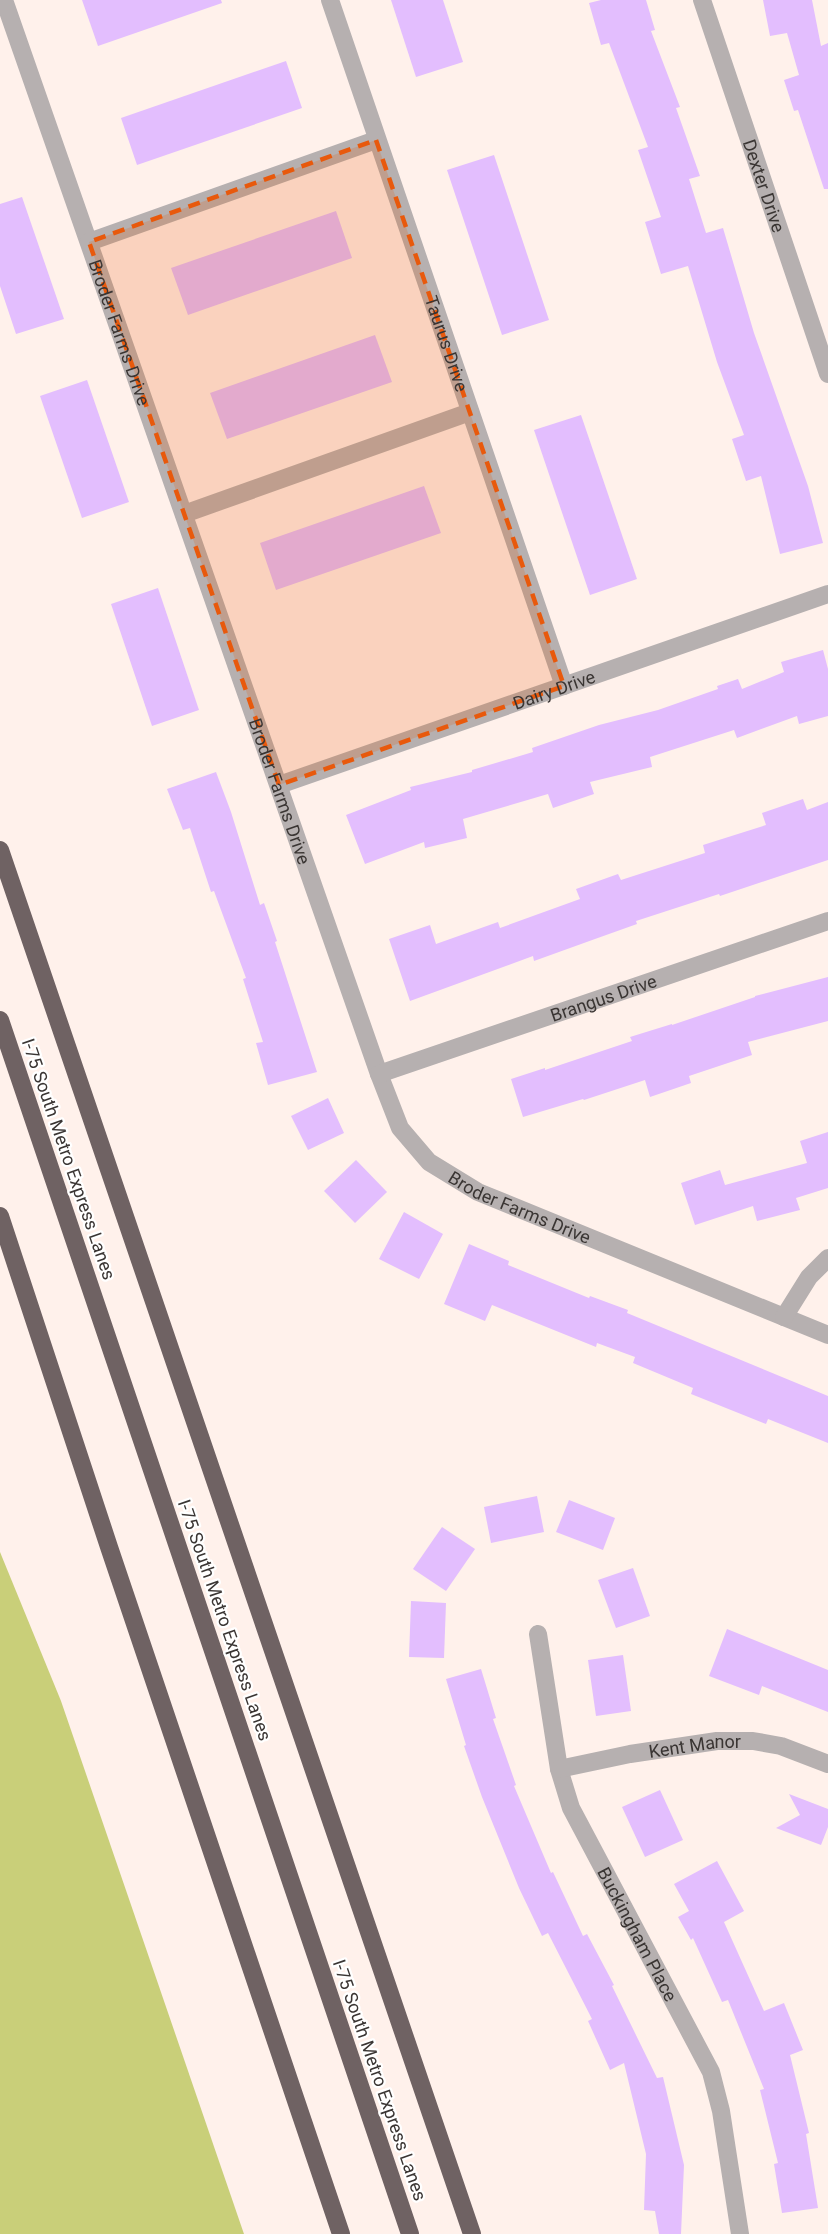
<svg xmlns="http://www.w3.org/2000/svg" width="828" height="2234" font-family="Roboto,sans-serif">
  <rect width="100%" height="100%" fill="#fff1eb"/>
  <polygon fill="#c9cf79" points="0,1552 61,1701 244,2234 0,2234"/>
  <g fill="#e3befe">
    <polygon points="82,0 221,0 222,3 98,46"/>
    <polygon points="391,0 443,0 463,62 416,77"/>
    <polygon points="601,0 646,0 655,30 651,31 680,107 676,108 700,176 689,179 706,233 723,228 754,333 808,486 823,543 780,554 761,476 746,481 732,439 744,435 717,362 688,266 661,274 645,222 661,217 638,150 648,147 609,43 601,45 589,3"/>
    <polygon points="763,0 812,0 821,46 828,43 828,189 824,189 798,110 794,111 784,80 799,75 787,33 770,36"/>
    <polygon points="286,61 302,108 137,165 121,118"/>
    <polygon points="494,155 549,320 502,335 447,170"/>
    <polygon points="22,197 64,319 16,334 0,286 0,204"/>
    <polygon points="336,211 352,258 188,315 171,268"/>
    <polygon points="375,335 392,382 227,439 210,393"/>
    <polygon points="87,380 129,502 82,518 40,396"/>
    <polygon points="581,415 637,579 590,595 534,430"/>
    <polygon points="424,486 441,533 276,590 260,543"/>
    <polygon points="158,588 199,710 152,726 111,604"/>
    <polygon points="823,650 828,669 828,716 799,724 797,716 737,738 734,730 650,757 652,767 590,782 594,794 553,808 548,794 463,819 467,838 425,848 424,842 365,864 346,815 411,790 410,787 472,772 472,770 533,752 532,748 599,725 658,710 718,689 717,686 738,679 742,689 784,672 781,662"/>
    <polygon points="216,772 231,812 260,905 264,903 277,941 275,942 317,1072 268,1085 256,1043 263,1042 243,979 246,978 214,891 211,892 190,828 183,830 167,789"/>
    <polygon points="803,799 807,810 828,802 828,860 720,896 719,894 636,921 637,924 595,939 534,961 533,956 410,1001 389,939 430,925 436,944 498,922 500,928 580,899 576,889 618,874 621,880 705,853 703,845 766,825 762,813"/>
    <polygon points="828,977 828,1021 748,1042 752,1055 689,1076 691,1083 650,1097 645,1080 584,1100 583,1099 523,1117 511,1079 545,1068 545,1070 632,1041 630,1037 672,1024 672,1025 755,997 755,996"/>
    <polygon points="328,1098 344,1133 308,1150 291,1116"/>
    <polygon points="828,1132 828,1188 796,1198 800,1210 757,1221 753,1206 695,1225 681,1183 720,1170 725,1185 807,1163 800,1141"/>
    <polygon points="356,1160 387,1192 355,1223 324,1191"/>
    <polygon points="404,1212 443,1234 419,1279 379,1259"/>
    <polygon points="469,1244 509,1261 508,1265 589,1298 590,1296 628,1310 627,1313 828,1396 828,1443 768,1419 766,1424 691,1394 693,1388 633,1363 635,1357 597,1343 596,1347 492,1305 485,1321 444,1304"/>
    <polygon points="537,1496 544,1532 491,1543 484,1507"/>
    <polygon points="569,1500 615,1518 603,1550 556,1532"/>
    <polygon points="442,1527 475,1549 446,1591 413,1569"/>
    <polygon points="633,1568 650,1616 616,1628 598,1580"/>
    <polygon points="411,1601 446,1603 444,1658 409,1657"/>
    <polygon points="727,1629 828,1670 828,1712 762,1686 759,1695 709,1676"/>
    <polygon points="623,1655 631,1711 596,1716 588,1660"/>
    <polygon points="481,1669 496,1718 493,1719 516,1785 514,1786 551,1873 553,1872 583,1936 587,1934 614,1985 612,1986 657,2078 663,2077 684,2165 681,2234 659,2234 655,2211 644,2210 646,2154 624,2063 610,2070 588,2021 592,2019 548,1933 542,1936 519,1888 482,1797 464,1746 466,1745 446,1679"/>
    <polygon points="660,1790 683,1840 645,1857 622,1807"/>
    <polygon points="789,1794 828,1809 828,1827 821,1845 776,1828 800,1815"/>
    <polygon points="717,1861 744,1911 724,1922 764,2011 784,2003 803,2050 790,2055 809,2133 806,2134 818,2208 782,2213 774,2164 778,2163 760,2090 764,2089 728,2000 722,2002 693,1938 691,1940 678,1917 689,1911 674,1884"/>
  </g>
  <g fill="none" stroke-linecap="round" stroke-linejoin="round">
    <g stroke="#b6b0b0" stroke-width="18">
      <path id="s1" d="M 4,0 L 379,1074 L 400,1128 L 429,1162 L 478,1192 L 828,1335"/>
      <path id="s2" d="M 330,0 L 564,686"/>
      <path id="s3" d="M 702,0 L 828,374"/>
      <polyline points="89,242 376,140"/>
      <polyline points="184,514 470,412"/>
      <path id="s4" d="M 279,785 L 828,594"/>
      <path id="s5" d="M 379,1074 L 828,921"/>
      <polyline points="784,1317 809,1277 828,1258"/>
      <path id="s6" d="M 538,1634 L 559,1769 L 571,1808 L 711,2072 L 721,2111 L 740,2234"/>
      <path id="s7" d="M 559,1769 L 630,1754 L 717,1741 L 753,1741 L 781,1746 L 828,1764"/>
    </g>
    <g stroke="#6f6263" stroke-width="18">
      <polyline points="0,850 472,2234"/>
      <polyline points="0,1020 410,2234"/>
      <polyline points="0,1216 109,1547 341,2234"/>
    </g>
  </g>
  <path fill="#e8590c" fill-opacity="0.2" stroke="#e8590c" stroke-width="4.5" stroke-dasharray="12 8" stroke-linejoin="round" d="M 376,140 L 564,686 L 279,785 L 89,242 Z"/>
  <g text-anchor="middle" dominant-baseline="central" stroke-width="4.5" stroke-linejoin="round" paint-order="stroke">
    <g font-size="18" fill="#3a3533" stroke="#fff">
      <text stroke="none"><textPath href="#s3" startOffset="196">Dexter Drive</textPath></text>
      <text stroke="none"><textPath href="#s1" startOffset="352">Broder Farms Drive</textPath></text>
      <text stroke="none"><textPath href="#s2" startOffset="363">Taurus Drive</textPath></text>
      <text stroke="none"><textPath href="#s4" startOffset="291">Dairy Drive</textPath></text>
      <text stroke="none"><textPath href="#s1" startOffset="838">Broder Farms Drive</textPath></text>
      <text stroke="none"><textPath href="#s5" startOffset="237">Brangus Drive</textPath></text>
      <text transform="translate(69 1159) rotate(71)">I-75 South Metro Express Lanes</text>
      <text stroke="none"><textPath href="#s1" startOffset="1342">Broder Farms Drive</textPath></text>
      <text transform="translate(225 1620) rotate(71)">I-75 South Metro Express Lanes</text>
      <text stroke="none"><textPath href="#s7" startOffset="138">Kent Manor</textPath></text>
      <text stroke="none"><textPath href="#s6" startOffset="320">Buckingham Place</textPath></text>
      <text transform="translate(380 2080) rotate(71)">I-75 South Metro Express Lanes</text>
    </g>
  </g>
</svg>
